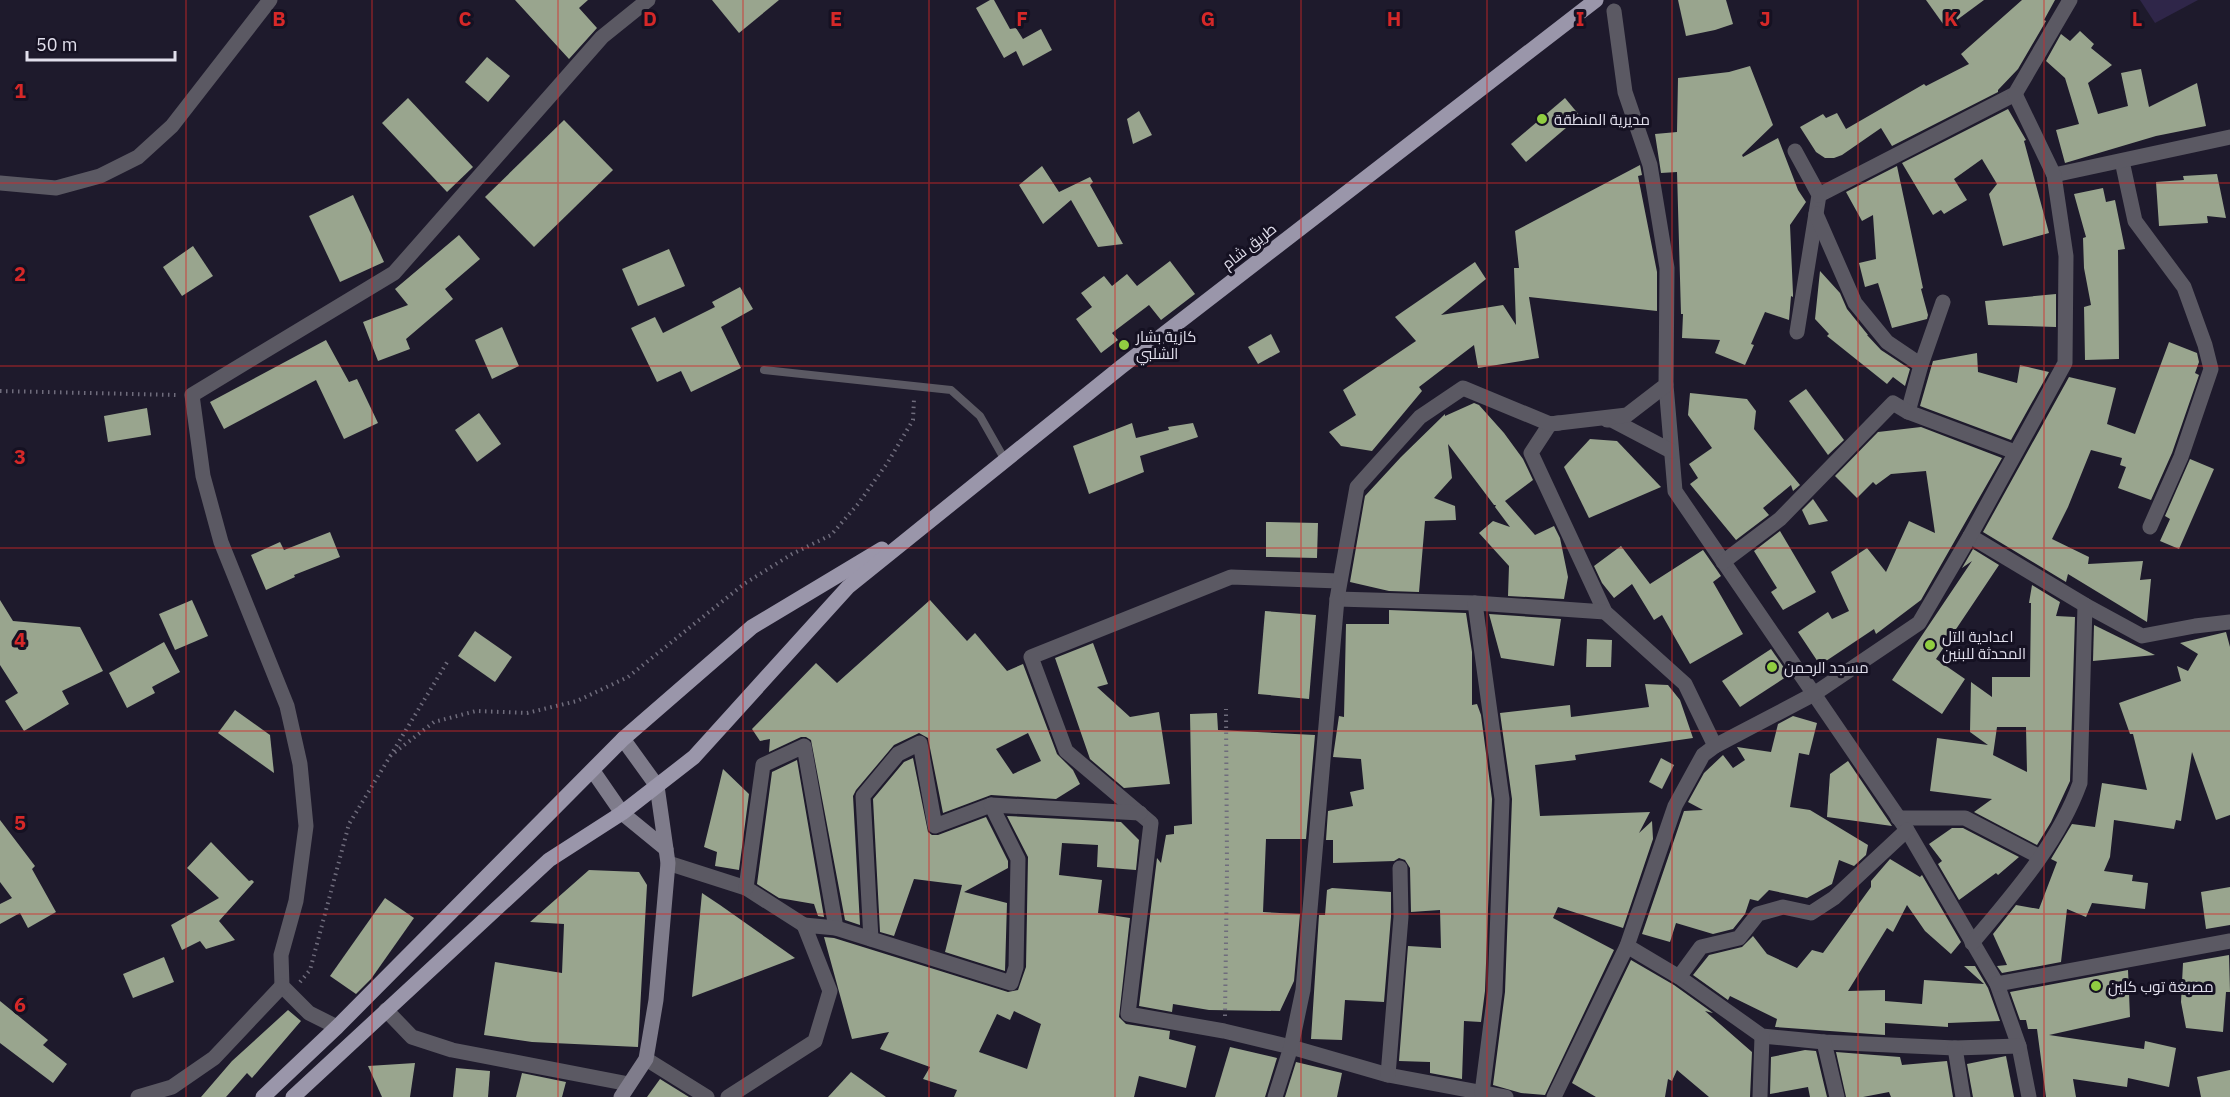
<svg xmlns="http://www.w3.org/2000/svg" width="2230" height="1097" font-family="'IBM Plex Sans',Cairo,sans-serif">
  <rect width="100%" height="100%" fill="#1e1a2c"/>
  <polygon fill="#2f2649" points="2140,0 2198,0 2155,23"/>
  <g fill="#99a58e" fill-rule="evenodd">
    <polygon points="515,0 588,0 579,8 597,28 569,59"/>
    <polygon points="712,0 779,0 739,33"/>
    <polygon points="990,0 994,0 1010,29 1016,28 1023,39 1041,29 1052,50 1023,66 1016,51 1004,58 976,8"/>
    <polygon points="1678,0 1726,0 1733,24 1715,30 1686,36"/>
    <polygon points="1926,0 1984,0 1946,28"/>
    <polygon points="2022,0 2055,0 2044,20 2046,21 2018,69 1998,90 1998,92 1892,146 1881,128 1842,155 1834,158 1825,158 1816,152 1800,127 1823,114 1826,118 1837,113 1846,129 1924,84 1926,86 1969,64 1961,54"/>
    <polygon points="2080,31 2094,44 2091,48 2112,65 2088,83 2098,114 2128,106 2121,73 2141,69 2149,107 2197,83 2206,126 2156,136 2065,163 2056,130 2079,124 2065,78 2046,61 2061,34 2070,41"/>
    <polygon points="487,57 510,76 488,102 465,82"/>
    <polygon points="1750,66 1773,125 1742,155 1743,157 1778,138 1798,190 1806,202 1790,225 1793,294 1793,297 1791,296 1789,320 1765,312 1751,344 1754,345 1745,365 1715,353 1720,340 1682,338 1683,314 1681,314 1677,172 1661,173 1655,134 1677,132 1678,78 1729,72"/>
    <polygon points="408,98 473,167 447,192 382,123"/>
    <polygon points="1565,98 1580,116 1526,162 1511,144"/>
    <polygon points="2008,109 2026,140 2024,141 2049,233 2003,246 1989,194 1997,184 1982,159 1954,179 1967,200 1944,214 1941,210 1933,215 1902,163"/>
    <polygon points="1139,111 1152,135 1133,144 1127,119"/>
    <polygon points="564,120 613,170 534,247 485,197"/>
    <polygon points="1640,165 1642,175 1638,176 1657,272 1657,311 1529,297 1539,358 1478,368 1474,345 1419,387 1422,391 1372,451 1341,446 1329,432 1356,415 1343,390 1416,341 1395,317 1475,262 1486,279 1441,315 1503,305 1516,325 1514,268 1519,268 1515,231"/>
    <polygon points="1042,166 1059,192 1090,177 1093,182 1090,185 1123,244 1098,247 1071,200 1043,224 1019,185"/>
    <polygon points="1897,166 1923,288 1921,289 1928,315 1927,319 1892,328 1878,283 1865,287 1859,263 1876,259 1873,215 1862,221 1846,192"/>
    <polygon points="2217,174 2226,218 2207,216 2208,223 2159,226 2156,182 2184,180 2183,176"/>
    <polygon points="2103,188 2106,202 2115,200 2125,249 2118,250 2119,359 2085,360 2084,307 2091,305 2084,268 2083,238 2086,237 2074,194"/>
    <polygon points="353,195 384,262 340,282 309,216"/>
    <polygon points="459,235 480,259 445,289 453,299 406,339 410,349 378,361 363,322 408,305 395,289"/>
    <polygon points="193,246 213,276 182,296 163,267"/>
    <polygon points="669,249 685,286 638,306 622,269"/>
    <polygon points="1170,261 1195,294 1161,320 1149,305 1112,333 1118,340 1101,353 1076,319 1092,307 1081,293 1104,276 1112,286 1127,274 1137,286"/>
    <polygon points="1820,271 1840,293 1847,309 1868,335 1867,335 1881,350 1910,369 1905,386 1893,377 1887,384 1827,336 1829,334 1815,319"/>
    <polygon points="740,287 753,309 721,327 741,368 691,392 681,371 657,382 631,328 655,317 663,333 715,307 712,302"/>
    <polygon points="2056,294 2056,327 1988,325 1985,301"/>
    <polygon points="502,327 519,366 492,379 475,340"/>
    <polygon points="1271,334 1280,352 1258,364 1248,347"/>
    <polygon points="326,340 349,382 357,379 378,423 344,439 316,380 224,429 210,402"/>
    <polygon points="2169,342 2197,353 2199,362 2195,373 2199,375 2172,453 2151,500 2118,488 2126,467 2120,465 2122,458 2091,450 2068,507 2052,539 2089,557 2088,564 2143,561 2140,580 2151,579 2147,622 2068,574 2066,582 1983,532 2069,377 2116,388 2107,424 2135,434"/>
    <polygon points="1977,353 1978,372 2017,383 2020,365 2049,372 2011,440 1920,406 1933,361"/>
    <polygon points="1806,389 1844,440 1828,455 1789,401"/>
    <polygon points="1690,393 1747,399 1756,411 1754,429 1800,485 1793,491 1791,485 1763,508 1769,515 1736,540 1690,484 1698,478 1689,464 1712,448 1688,415"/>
    <polygon points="1474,403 1479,405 1504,433 1523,459 1533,480 1505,501 1535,535 1554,526 1560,538 1568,577 1564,599 1508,596 1509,566 1479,533 1493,521 1510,527 1495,507 1496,505 1494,505 1448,444 1452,478 1434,498 1455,506 1456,520 1425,521 1419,592 1389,591 1350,582 1365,496 1401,457 1445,414 1445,416"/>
    <polygon points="147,408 151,435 108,442 104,416"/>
    <polygon points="479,413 501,444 477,462 455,430"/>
    <polygon points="1132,423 1136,438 1169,430 1168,427 1193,423 1198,437 1140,456 1144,472 1089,494 1073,446"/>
    <polygon points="1921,427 2002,458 1921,600 1876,634 1874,629 1820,665 1798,632 1828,612 1832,619 1849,611 1831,572 1867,548 1886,572 1909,521 1935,533 1926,471 1891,474 1876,485 1873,482 1857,498 1835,476 1878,432"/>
    <polygon points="1590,439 1617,441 1661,487 1589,518 1564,467"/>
    <polygon points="2190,459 2214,469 2179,549 2160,541 2170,519 2165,516"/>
    <polygon points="1813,499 1828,521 1809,525 1802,510"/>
    <polygon points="1266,522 1318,523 1317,558 1266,557"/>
    <polygon points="1780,531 1816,592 1783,610 1771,592 1777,588 1754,551"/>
    <polygon points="330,532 340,557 294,575 295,577 266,590 251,555 280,542 284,550"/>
    <polygon points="1621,546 1650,584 1703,550 1721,576 1713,582 1743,634 1690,664 1662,615 1654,620 1632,584 1614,598 1602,583 1594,566"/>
    <polygon points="1973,549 1999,565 1936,659 1965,679 1942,714 1892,680 1972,561 1962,568"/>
    <path d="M 2032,585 L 2060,602 L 2056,616 L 2075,617 L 2070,781 L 2051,822 L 2037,845 L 1974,812 L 1992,799 L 1930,791 L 1937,738 L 1988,745 L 1970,732 L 1971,682 L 1992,697 L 1992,677 L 2030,677 L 2031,603 L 2029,603 ZM 1997,727 L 2026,727 L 2027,772 L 1993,755 Z"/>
    <polygon points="0,600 13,621 80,627 103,671 62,691 69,704 24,731 5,701 18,693 0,665"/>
    <polygon points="192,600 208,636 175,650 159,614"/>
    <path d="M 930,600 L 967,641 L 975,633 L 1007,671 L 1023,664 L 1057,754 L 1073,770 L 1080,784 L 1056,799 L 991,795 L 943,813 L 928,738 L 919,733 L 894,745 L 856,790 L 853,796 L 860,925 L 845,920 L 811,740 L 806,737 L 801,737 L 769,752 L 770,739 L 760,741 L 752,729 L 816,663 L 837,683 ZM 1028,733 L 1041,761 L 1013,774 L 996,749 Z"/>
    <polygon points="1389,610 1466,613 1472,652 1472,705 1477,704 1481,715 1492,799 1485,991 1481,1022 1464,1021 1462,1079 1430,1073 1430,1062 1399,1061 1408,946 1441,948 1440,910 1411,912 1410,868 1405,860 1399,858 1394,861 1333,863 1333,840 1326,840 1328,811 1353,806 1350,792 1364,789 1361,759 1333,757 1339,716 1344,717 1346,624 1389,624"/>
    <polygon points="1265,611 1316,615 1309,699 1258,694"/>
    <polygon points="1489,614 1561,619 1554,666 1501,658"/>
    <polygon points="2094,625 2155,655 2093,661"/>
    <polygon points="475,631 512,657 495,682 458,656"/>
    <polygon points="2226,632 2230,647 2230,815 2216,820 2192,752 2181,821 2176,820 2174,829 2114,820 2110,857 2104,871 2133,875 2132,881 2148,883 2145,909 2092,903 2086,917 2067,909 2061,962 2002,973 1997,966 2007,965 1993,934 2016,905 2039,909 2057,862 2051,859 2072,824 2095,827 2102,783 2147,790 2133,734 2130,734 2119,703 2181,681 2177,666 2188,671 2198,654 2180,643"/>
    <polygon points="1587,639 1612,640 1611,667 1586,667"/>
    <polygon points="164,642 180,672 152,687 155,693 127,708 109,673"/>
    <polygon points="1093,643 1108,684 1097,687 1130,717 1159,712 1170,784 1124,788 1090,759 1055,658"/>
    <polygon points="1771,649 1789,675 1740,707 1722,681"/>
    <polygon points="1645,684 1668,685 1680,700 1693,738 1575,755 1576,760 1535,765 1540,816 1650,812 1639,833 1652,821 1653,839 1623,928 1558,907 1553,918 1614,950 1545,1095 1521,1093 1493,1085 1505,992 1512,799 1500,713 1570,705 1571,717 1649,707"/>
    <polygon points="235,710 270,735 274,773 218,733"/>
    <polygon points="1217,713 1218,730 1315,735 1306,839 1266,839 1263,912 1300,914 1294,981 1280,1011 1209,1010 1173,1004 1172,1012 1139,1006 1157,858 1161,863 1166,835 1174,834 1174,826 1192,824 1190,714"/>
    <polygon points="1793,716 1817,723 1809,755 1799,753 1790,807 1810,810 1868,845 1866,855 1854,866 1839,860 1832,884 1807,898 1769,890 1758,901 1750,899 1745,914 1733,929 1713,934 1676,923 1670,942 1642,934 1684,811 1703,810 1688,802 1704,773 1723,755 1733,768 1745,760 1737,747 1771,752 1778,724"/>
    <polygon points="913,758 928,832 932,835 938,835 986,817 1008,861 1008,868 964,892 1007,903 1005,971 945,952 962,885 914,879 894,936 880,932 873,799 904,762"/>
    <polygon points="1661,758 1674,765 1662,789 1649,782"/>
    <polygon points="797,760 824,917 818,916 814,904 779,898 757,884 772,772"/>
    <polygon points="1848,761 1890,823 1892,826 1827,817 1830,774"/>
    <polygon points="723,769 749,794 739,870 715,866 717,852 704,847"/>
    <path d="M 1007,816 L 1121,822 L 1139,840 L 1136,870 L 1097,867 L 1098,845 L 1062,843 L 1059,875 L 1102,880 L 1098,913 L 1130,918 L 1119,1017 L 1126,1024 L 1170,1031 L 1169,1039 L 1196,1046 L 1186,1088 L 1139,1076 L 1134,1097 L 954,1097 L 957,1090 L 923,1079 L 930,1067 L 880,1049 L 889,1032 L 852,1039 L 824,937 L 834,938 L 1008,992 L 1018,990 L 1026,967 L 1028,857 ZM 1014,1011 L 1041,1024 L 1027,1069 L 979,1052 L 997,1014 L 1010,1020 Z"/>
    <polygon points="0,820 35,866 32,869 56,912 28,928 20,913 0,924 0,904 12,898 0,882"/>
    <polygon points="1952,828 1963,828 2019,857 1998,875 1996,873 1959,900 1938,864 1942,861 1929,844"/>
    <polygon points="211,842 249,881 252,880 254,882 219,921 235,940 206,949 200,941 182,950 171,925 219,898 187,868"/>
    <polygon points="1890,859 1920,877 1922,875 1961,942 1951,954 1925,931 1907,905 1893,932 1887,928 1848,991 1885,990 1885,1001 1922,1004 1924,980 1984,984 1964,966 1975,966 1988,988 2000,1021 1948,1023 1948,1027 1885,1023 1885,1035 1775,1027 1777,1019 1730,996 1728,1000 1693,975 1709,955 1742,947 1753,936 1767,954 1797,968 1812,950 1823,953 1871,887 1871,881"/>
    <polygon points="589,870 639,872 647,885 638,1047 532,1042 484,1035 495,962 562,973 564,924 530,922"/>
    <polygon points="2230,887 2230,925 2206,929 2201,892"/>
    <polygon points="1332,888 1391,892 1391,917 1384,1002 1345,1000 1342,1040 1311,1039 1319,915 1325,915 1327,890"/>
    <polygon points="702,893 720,905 795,958 692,997"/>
    <polygon points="385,898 414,918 371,979 356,994 330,976"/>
    <polygon points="2229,955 2230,992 2226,992 2223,1032 2186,1028 2181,1002 2183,963"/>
    <polygon points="164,957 174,982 133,998 123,974"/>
    <polygon points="1631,960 1674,985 1713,1013 1705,1011 1752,1052 1750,1097 1709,1097 1677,1070 1672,1081 1668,1079 1665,1097 1596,1097 1572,1083"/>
    <polygon points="2128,970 2130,1017 2049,1035 2144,1049 2145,1041 2176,1048 2169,1087 2128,1078 2127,1087 2073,1079 2076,1097 2046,1097 2037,1029 2028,1029 2026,1020 2020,1020 2010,992"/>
    <polygon points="0,1001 48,1040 43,1045 67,1064 53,1083 0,1043"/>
    <polygon points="288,1010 301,1021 252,1078 247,1073 226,1097 201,1097 232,1061"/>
    <polygon points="1230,1047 1277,1058 1265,1097 1215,1097"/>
    <polygon points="1805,1050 1816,1051 1827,1097 1810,1097 1808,1087 1770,1094 1771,1057"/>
    <polygon points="1836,1052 1900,1057 1902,1065 1947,1061 1953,1097 1891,1097 1889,1092 1863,1097 1846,1097"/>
    <polygon points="2006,1056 2014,1097 1973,1097 1967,1064"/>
    <polygon points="1296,1062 1342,1073 1337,1097 1285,1097"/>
    <polygon points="415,1063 410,1097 382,1097 368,1066"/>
    <polygon points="456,1068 490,1071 488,1097 453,1097"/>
    <polygon points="2230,1070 2230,1097 2201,1097 2197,1077"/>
    <polygon points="851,1072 886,1097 828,1097"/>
    <polygon points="522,1073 566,1082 562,1097 516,1097"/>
    <polygon points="660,1079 689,1097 647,1097"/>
  </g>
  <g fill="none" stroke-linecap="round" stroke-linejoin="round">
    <g stroke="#6f6c7c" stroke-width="4" stroke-dasharray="1.5 4.5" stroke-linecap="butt">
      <polyline points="0,391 176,395"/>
      <polyline points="390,756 434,722 476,711 527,713 577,701 628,677 744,584 792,554 831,535 858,504 888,462 913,420 914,399"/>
      <polyline points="300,982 310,970 349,824 449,659"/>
      <polyline points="1225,1016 1227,867 1226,709"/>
    </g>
    <polyline stroke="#5b5963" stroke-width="8" points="764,370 951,390 980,416 1005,460"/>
    <g stroke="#5b5963" stroke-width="15">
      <polyline points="1795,151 1819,195 1797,332"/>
      <polyline points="2122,161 2135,221 2184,287 2205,345 2211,369 2181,457 2150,527"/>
      <polyline points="2054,175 2230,137"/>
      <polyline points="0,183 56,188 100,176 138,157 172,126 270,0"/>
      <polyline points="1819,195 2015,94 2070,0"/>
      <polyline points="1816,214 1855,303 1887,342 1921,365"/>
      <polyline points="1666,385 1675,491 1907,830 1997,984 2019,1046 2029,1097"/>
      <polyline points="1908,412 1921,365 1943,302"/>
      <polyline points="1607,420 1612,420 1671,451"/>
      <polyline points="1559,423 1550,424 1531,453 1605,612 1685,684 1715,746"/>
      <polyline points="1970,536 2085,605 2142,636 2195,626 2230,622"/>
      <polyline points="1723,562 1780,519 1893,403 1908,412 2015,452"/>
      <polyline points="1339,581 1231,577 1031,657 1066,751 1151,823 1128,1014 1224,1031 1291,1047 1388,1075 1506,1097"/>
      <polyline points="1337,599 1475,603 1605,612"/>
      <polyline points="1475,603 1502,799 1495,992 1482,1093"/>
      <polyline points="1898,818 1965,818 2040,857"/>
      <polyline points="668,863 746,888 804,925"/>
      <polyline points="746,888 763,765 804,746 836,928"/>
      <polyline points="871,939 863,796 898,754 920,743 935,826 991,805"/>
      <path d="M 1972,943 C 2013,894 2058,844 2080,783 L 2085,605"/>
      <polyline points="1627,946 1679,977 1762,1036 1824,1042 1955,1048 2019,1046"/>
      <polyline points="1679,977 1701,947 1739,938 1758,914 1783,907 1811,913 1834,898 1907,830"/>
      <polyline points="1997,984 2230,941"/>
      <polyline points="386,1010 412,1037 452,1050 629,1084"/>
      <polyline points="337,1027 309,1013 282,986 281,955 296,901 306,826 300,764 287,706 221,542 203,476 192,395 394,273 602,37 648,0"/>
      <polyline points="1824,1042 1837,1097"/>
      <polyline points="1955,1048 1963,1097"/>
      <polyline points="646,1059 707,1097"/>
      <polyline points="1388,1075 1401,917 1400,868"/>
      <polyline points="138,1097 172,1087 214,1058 282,986"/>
      <polyline points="728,1097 815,1041 830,991 804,925 836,928 1011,983 1016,967 1018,859 991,805 1140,813"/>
      <polyline points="1275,1097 1291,1047 1303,990 1337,599 1357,487 1420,417 1463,388 1550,424 1627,415 1666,385 1667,268 1650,165 1625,92 1614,11"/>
      <polyline points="1554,1097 1627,946 1675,806 1703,755 1715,746 1814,694 1919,623 1970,536 2065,363 2066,256 2054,175 2015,94"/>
      <polyline points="1760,1097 1762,1036"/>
    </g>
    <g stroke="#7f7c8b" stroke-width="15">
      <polyline points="593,771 622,813 666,849"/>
      <polyline points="621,1097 646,1059 656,1000 668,863 657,786 623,739"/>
    </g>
    <g stroke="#9a96aa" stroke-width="15">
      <polyline points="263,1097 337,1027 623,739 752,627 882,549"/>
      <polyline points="293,1097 549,860 622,813 694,757 848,587 1121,367 1596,0"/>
    </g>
  </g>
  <path fill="none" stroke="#d62828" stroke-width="1.5" stroke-opacity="0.55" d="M 186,0 L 186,1097M 372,0 L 372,1097M 558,0 L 558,1097M 743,0 L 743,1097M 929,0 L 929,1097M 1115,0 L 1115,1097M 1301,0 L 1301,1097M 1487,0 L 1487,1097M 1672,0 L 1672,1097M 1858,0 L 1858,1097M 2044,0 L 2044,1097M 0,183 L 2230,183M 0,366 L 2230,366M 0,548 L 2230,548M 0,731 L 2230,731M 0,914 L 2230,914"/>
  <g fill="#90cd41" stroke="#151122" stroke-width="2">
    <circle cx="1542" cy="119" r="6"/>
    <circle cx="1124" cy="345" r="6"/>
    <circle cx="1930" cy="645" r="6"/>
    <circle cx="1772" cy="667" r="6"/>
    <circle cx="2096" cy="986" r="6"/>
  </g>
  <g text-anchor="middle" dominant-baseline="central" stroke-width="6" stroke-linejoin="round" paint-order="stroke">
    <g font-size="15" fill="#e1dfec" stroke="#151122" text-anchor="start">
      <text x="1554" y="119">مديرية المنطقة</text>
      <text x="1136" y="336">كازية بشار<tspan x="1136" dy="17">الشلبي</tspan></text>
      <text x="1942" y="636">اعدادية التل<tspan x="1942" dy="17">المحدثة للبنين</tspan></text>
      <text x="1784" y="667">مسجد الرحمن</text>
      <text x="2108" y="986">مصبغة توب كلين</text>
    </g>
    <g font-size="15" fill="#e1dfec" stroke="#151122">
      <text transform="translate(1249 246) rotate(-38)">طريق شام</text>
    </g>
  </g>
  <g font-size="20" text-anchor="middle" font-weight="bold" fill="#d62828" stroke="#151122" stroke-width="6" stroke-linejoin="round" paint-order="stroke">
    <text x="279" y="26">B</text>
    <text x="465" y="26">C</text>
    <text x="650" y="26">D</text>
    <text x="836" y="26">E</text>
    <text x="1022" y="26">F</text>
    <text x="1208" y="26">G</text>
    <text x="1394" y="26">H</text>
    <text x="1580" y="26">I</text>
    <text x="1765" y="26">J</text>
    <text x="1951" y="26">K</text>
    <text x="2137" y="26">L</text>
    <text x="20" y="98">1</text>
    <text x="20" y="281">2</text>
    <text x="20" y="464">3</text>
    <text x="20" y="647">4</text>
    <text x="20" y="830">5</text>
    <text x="20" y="1012">6</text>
  </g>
  <path d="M27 51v9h148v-9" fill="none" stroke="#e1dfec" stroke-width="3"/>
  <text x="36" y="51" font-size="18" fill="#e1dfec" stroke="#151122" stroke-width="4.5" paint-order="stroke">50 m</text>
</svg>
